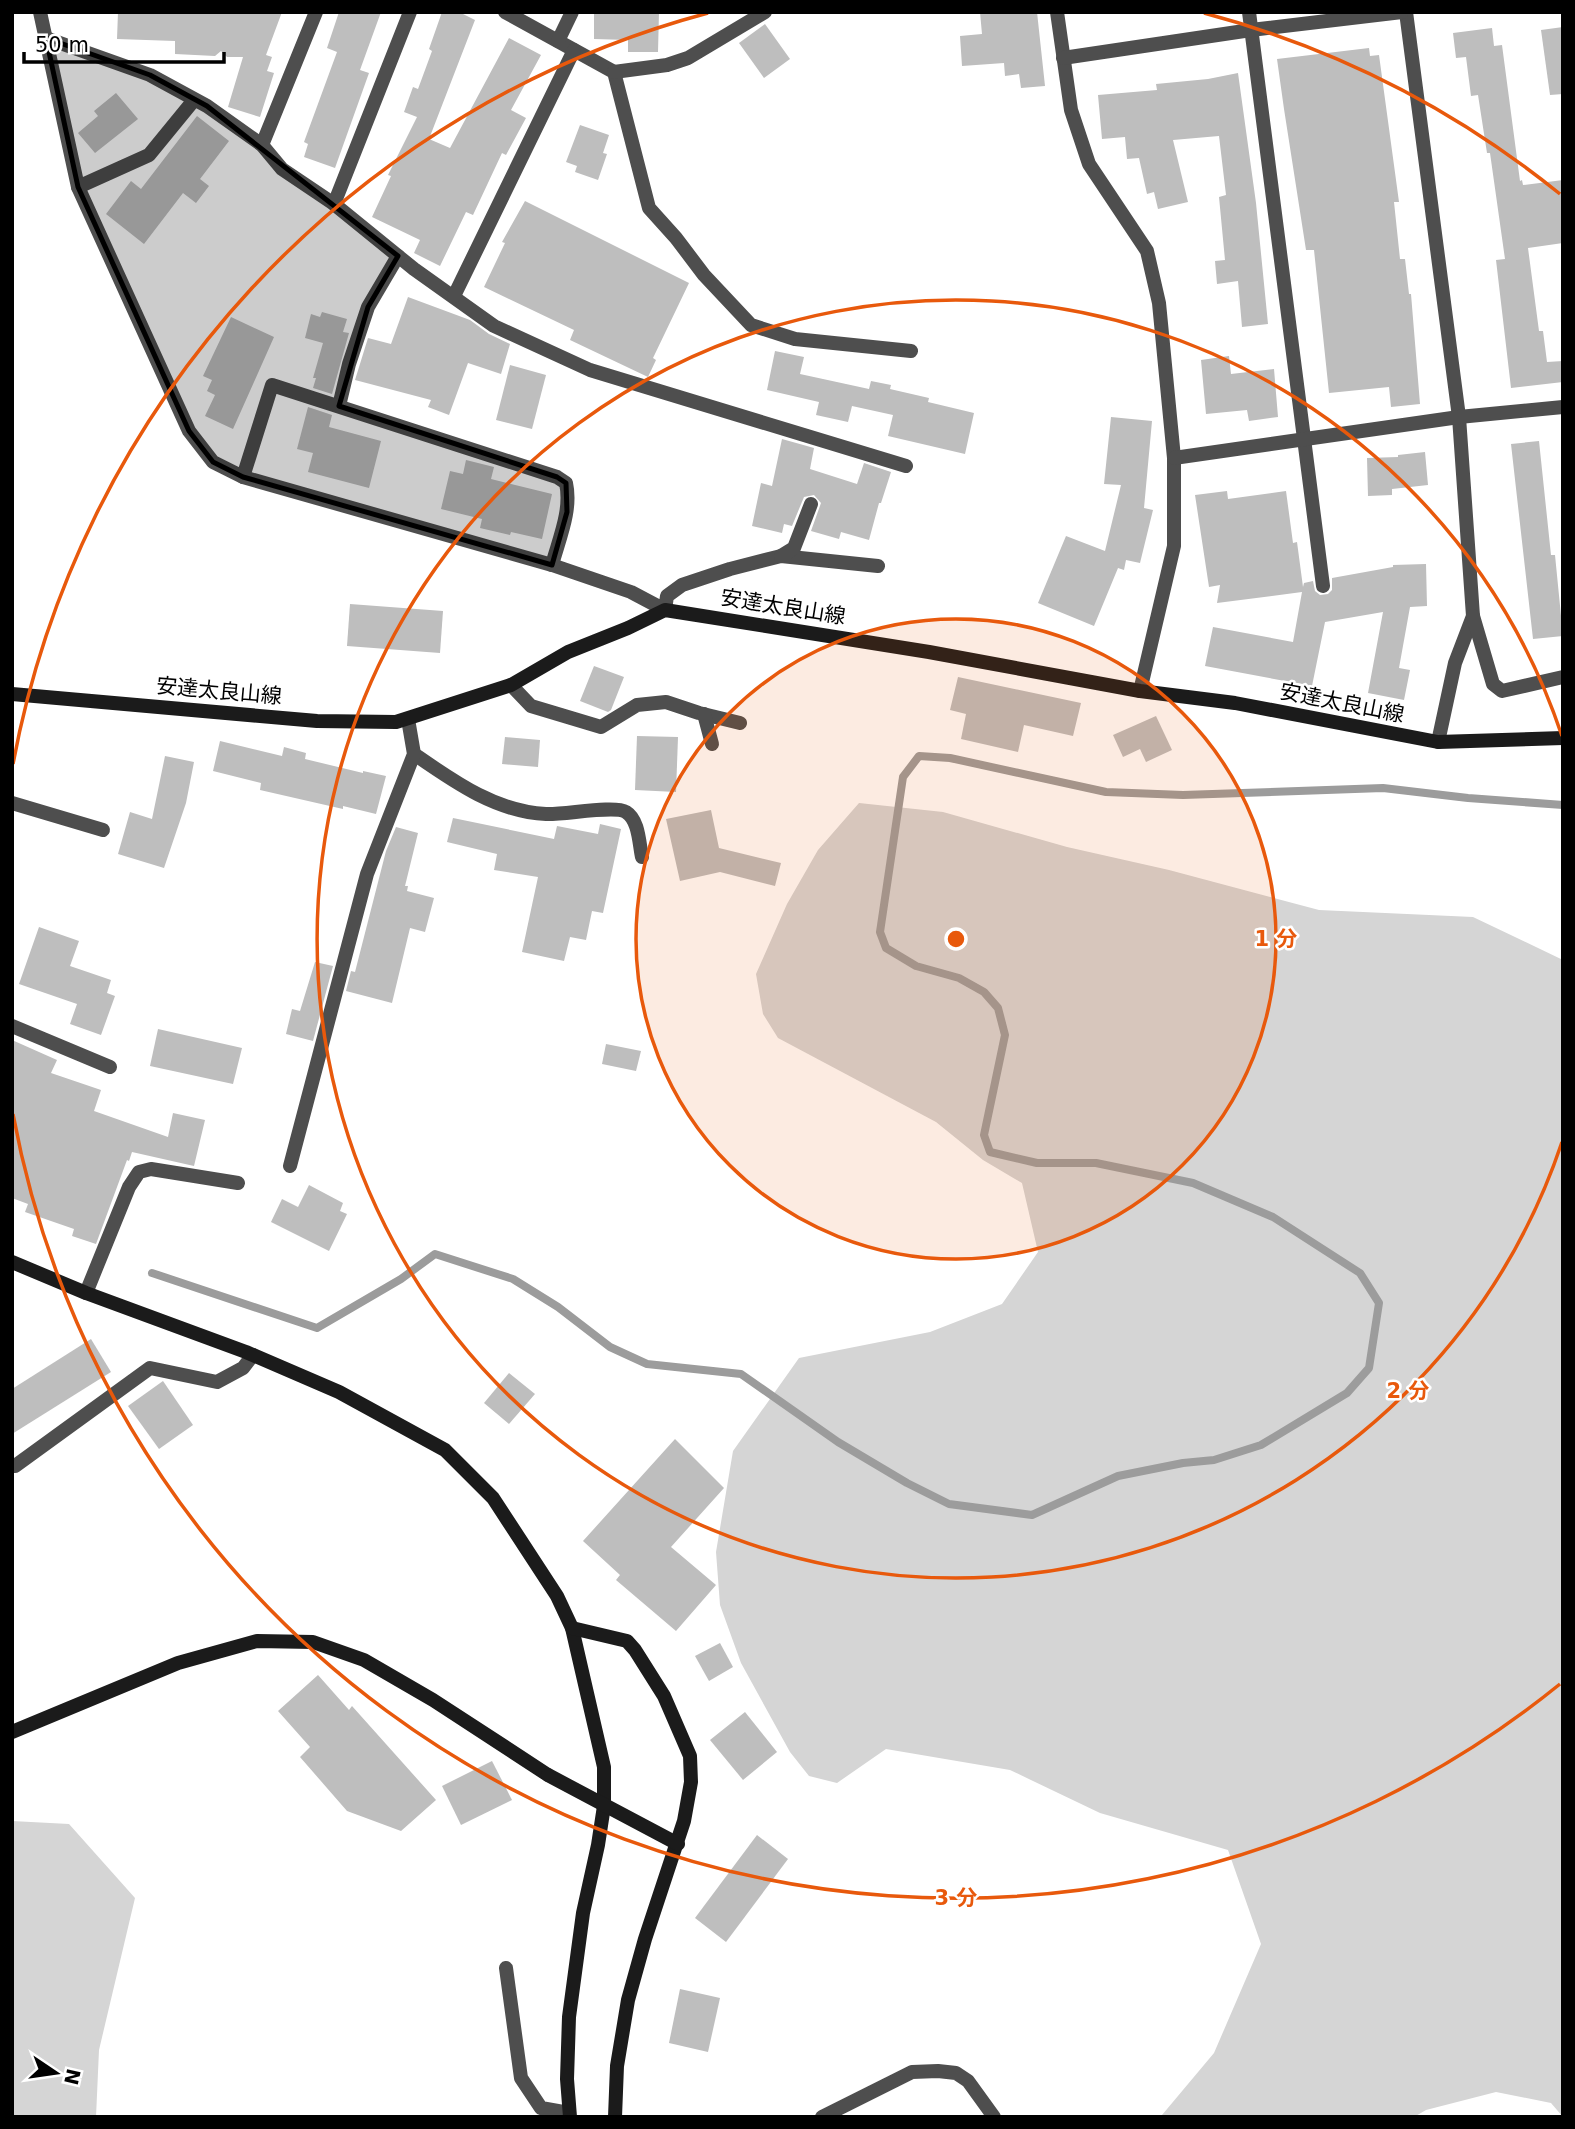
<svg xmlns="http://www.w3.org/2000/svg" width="1575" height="2129" font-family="'DejaVu Sans','Noto Sans JP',sans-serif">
  <rect width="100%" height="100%" fill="#fff"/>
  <g fill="#d5d5d5">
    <polygon points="859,803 943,812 1067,847 1169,870 1319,910 1473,917 1563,960 1563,2117 1551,2103 1496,2092 1426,2110 1414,2117 1152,2117 1162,2115 1214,2053 1261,1944 1228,1850 1100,1813 1010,1770 886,1749 837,1783 809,1776 790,1752 741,1663 720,1605 716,1552 733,1451 799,1358 930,1332 1002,1304 1038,1252 1022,1183 983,1160 936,1122 778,1038 763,1014 756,974 787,904 818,850"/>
    <polygon points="12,1821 69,1824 135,1898 99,2050 96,2117 12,2117"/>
  </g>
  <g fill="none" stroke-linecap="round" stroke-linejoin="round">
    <polyline stroke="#9c9c9c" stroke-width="8" points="152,1273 317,1328 401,1279 435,1254 513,1279 558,1307 610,1347 647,1364 741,1374 838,1442 907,1483 949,1504 1032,1515 1118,1476 1183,1463 1214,1460 1261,1445 1347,1393 1369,1368 1379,1303 1360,1273 1273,1217 1193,1183 1096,1163 1037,1163 990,1152 984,1135 1005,1035 998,1008 984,992 959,978 916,966 886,948 880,932 903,777 919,756 950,758 1106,792 1183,795 1383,788 1468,798 1563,805"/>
  </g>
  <g fill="#bebebe">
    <polygon points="118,12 282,12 266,55 272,57 267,71 274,73 260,117 228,107 243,57 227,57 221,51 215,56 175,54 175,41 117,39"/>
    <polygon points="339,12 381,12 360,70 369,73 335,168 304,157 308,144 304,142 337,52 327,48"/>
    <polygon points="442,12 459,12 475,20 429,139 450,148 509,38 541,55 511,110 526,118 506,155 502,153 473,215 466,212 440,266 414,253 420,240 372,217 391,176 388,175 417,117 404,112 413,87 418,89 432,51 429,49"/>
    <polygon points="594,12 659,12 658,52 628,52 628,40 594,39"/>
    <polygon points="980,12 1037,12 1045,86 1021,88 1019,74 1005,76 1004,63 962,66 960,36 982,34"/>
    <polygon points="765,24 790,59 764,78 739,43"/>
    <polygon points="1563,27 1563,94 1550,95 1541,30"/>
    <polygon points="1492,28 1494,46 1502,45 1520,181 1522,180 1523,185 1563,180 1563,243 1528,248 1539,331 1543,331 1547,362 1563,361 1563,382 1511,388 1496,260 1505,259 1490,153 1487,153 1478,95 1471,96 1466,57 1456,58 1453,33"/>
    <polygon points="1369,48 1370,56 1379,55 1399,202 1394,202 1400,259 1405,259 1409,294 1411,294 1420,404 1391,407 1389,387 1329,393 1314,250 1306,250 1284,109 1277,59"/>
    <polygon points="1238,73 1256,203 1268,324 1242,327 1238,281 1217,284 1215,261 1225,260 1219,197 1226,195 1219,136 1173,140 1188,202 1158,209 1154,192 1147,194 1139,158 1127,159 1125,137 1102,139 1098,95 1157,90 1156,84 1208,79"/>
    <polygon points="116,93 138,119 95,153 78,133 98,116 94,111"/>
    <polygon points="197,116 229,141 200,179 209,186 196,203 183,193 144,244 106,214 131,181 141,189"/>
    <polygon points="580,125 609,135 603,153 607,154 598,180 575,172 577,166 566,162"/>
    <polygon points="525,201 689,283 653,358 656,360 648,377 570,340 574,330 484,287 505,243 502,242"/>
    <polygon points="408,297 470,320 489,334 510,344 501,374 468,363 449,415 428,407 431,400 355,380 368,338 391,344"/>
    <polygon points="322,312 347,319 343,332 349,333 332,394 313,388 316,378 313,378 323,343 305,338 311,314 320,317"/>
    <polygon points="231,317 274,337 233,429 205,416 215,395 207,391 212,380 203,376"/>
    <polygon points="775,351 804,357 800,374 869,389 871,381 891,385 890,389 929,398 928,402 974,413 965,454 888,436 893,415 852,406 848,422 816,415 819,402 767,390"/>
    <polygon points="1229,356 1231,374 1274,369 1278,417 1249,421 1247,410 1206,414 1201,360"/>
    <polygon points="510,365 546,375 532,429 496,420"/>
    <polygon points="308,407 332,415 329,427 381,441 369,488 308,472 313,453 297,449"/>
    <polygon points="1111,417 1152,421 1144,508 1153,510 1140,563 1126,560 1124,570 1118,568 1094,626 1038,603 1066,536 1105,551 1121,485 1104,484"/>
    <polygon points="782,439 814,448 810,469 857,484 864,463 891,472 881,503 879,503 869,540 841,532 839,539 811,531 821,503 814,495 804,497 792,526 784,524 782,533 752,526 761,483 772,486"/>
    <polygon points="1539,441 1551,555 1555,555 1563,636 1533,639 1511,444"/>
    <polygon points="1425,452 1428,485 1392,489 1392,495 1368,496 1367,458 1398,457 1398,455"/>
    <polygon points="466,460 494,467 491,479 552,494 542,539 511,532 510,535 480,528 482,519 441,509 450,471 463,474"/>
    <polygon points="1227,491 1228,499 1286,491 1293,543 1297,542 1303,587 1304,583 1313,581 1315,591 1320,595 1328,594 1332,590 1332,578 1393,567 1393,565 1426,564 1427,606 1410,607 1399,668 1410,670 1404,700 1368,693 1383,612 1325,622 1312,686 1205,666 1213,627 1293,642 1302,592 1217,603 1220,585 1209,587 1195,495"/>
    <polygon points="350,604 443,611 440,653 347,646"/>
    <polygon points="594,666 624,677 611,710 608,712 580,701"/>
    <polygon points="958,677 1081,703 1073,736 1024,725 1018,752 961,739 966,714 950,710"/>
    <polygon points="1156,716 1172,750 1146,762 1140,749 1123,757 1113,735"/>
    <polygon points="637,736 678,737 676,792 635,790"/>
    <polygon points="505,737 540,740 538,767 502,764"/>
    <polygon points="220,741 282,756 284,747 306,753 305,759 363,773 363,771 386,776 376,814 343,806 343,809 260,790 261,783 213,771"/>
    <polygon points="165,756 194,762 186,803 164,868 118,854 130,812 152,819"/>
    <polygon points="711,810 719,848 781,863 775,886 720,872 680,881 666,819"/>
    <polygon points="453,818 554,839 557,826 598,834 600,824 621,829 603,913 592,911 586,940 570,937 564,961 522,952 538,877 494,870 497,854 447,842"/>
    <polygon points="396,827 418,833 405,886 408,886 407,891 434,898 425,932 410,928 392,1003 346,991 351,971 355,972 386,851"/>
    <polygon points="39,927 79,941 70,966 111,980 107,993 115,996 101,1035 70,1024 77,1004 19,984"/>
    <polygon points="315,962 333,966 313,1041 286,1034 292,1009 300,1011"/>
    <polygon points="158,1029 242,1048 233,1084 150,1066"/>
    <polygon points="12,1040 57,1060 51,1073 101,1090 94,1111 168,1137 173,1113 205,1120 194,1166 132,1152 129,1161 127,1160 96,1244 72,1236 74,1229 25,1212 28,1204 12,1198"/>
    <polygon points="606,1044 641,1051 636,1071 602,1064"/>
    <polygon points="309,1185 343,1203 340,1211 347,1214 329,1251 271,1222 282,1199 298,1207"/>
    <polygon points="91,1339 111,1372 12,1434 12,1389"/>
    <polygon points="509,1373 535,1394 509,1424 484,1403"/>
    <polygon points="163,1381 193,1425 159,1449 128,1406"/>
    <polygon points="675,1439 724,1488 671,1547 716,1585 676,1631 616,1580 620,1575 583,1541"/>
    <polygon points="720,1643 733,1667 709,1681 695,1656"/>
    <polygon points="318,1675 349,1710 352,1706 436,1800 401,1831 347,1811 300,1757 310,1747 278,1711"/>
    <polygon points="745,1712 777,1752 743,1780 710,1740"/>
    <polygon points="492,1761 512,1800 461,1825 442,1786"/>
    <polygon points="757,1835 788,1859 726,1942 695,1918"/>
    <polygon points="680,1989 720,1998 708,2052 669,2043"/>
  </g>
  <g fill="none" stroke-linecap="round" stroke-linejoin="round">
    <g stroke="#4e4e4e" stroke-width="14">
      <polyline points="40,12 78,187 189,431 213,462 243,477 552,565 631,592 665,610 667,596 682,585 730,569 781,556 878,566"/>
      <polyline points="505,12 614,72 649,208 676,238 704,275 751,325 795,339 911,351"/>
      <polyline points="1057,12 1071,110 1089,164 1147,251 1159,303 1174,458 1174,546 1140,691"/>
      <polyline points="1249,12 1323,586"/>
      <polyline points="1406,12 1459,417 1473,616 1455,663 1438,742"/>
      <polyline points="46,38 150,75 207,106 262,145 282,169 334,204 414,269 494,326 590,370 906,466"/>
      <polyline points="558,41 572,12"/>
      <polyline points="1063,58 1251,30 1402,12"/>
      <polyline points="614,72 667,65 688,58 765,12"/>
      <polyline points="262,145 316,12"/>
      <polyline points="78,187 149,155 194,100"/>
      <polyline points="334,204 410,12"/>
      <polyline points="454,296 574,50"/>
      <polyline points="339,406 349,364 368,307 398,256"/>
      <polyline points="1174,458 1459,417 1563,407"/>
      <path d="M 243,477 L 272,385 L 557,477 L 566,483 C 572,510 559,539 552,565"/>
      <polyline points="781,556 794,548 811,504"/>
      <polyline points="1473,616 1493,684 1502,691 1563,677"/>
      <polyline points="511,685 531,706 601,727 637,705 666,702 699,713 740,723"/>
      <polyline points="704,714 712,744"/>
      <path d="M 414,754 C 453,781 496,812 546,814 C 564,815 614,805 626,812 C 639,820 639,843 642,857"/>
      <polyline points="12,803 103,830"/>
      <polyline points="12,1026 110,1067"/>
      <polyline points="290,1166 367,874 414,754 408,719"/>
      <polyline points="86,1293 129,1187 139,1172 151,1169 238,1183"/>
      <polyline points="15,1466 150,1368 217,1382 243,1368 253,1355"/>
      <polyline points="506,1968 521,2078 541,2108 569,2113"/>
      <polyline points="822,2117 912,2072 938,2071 956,2073 968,2081 994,2117"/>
    </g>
    <g stroke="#1b1b1b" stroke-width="14">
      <polyline points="12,694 317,721 396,722 511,685 568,652 628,628 665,610 929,652 1140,691 1235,703 1438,742 1563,738"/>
      <polyline points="12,1262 86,1293 246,1352 339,1392 445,1450 493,1498 557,1596 572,1628 604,1767 604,1806 598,1845 583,1913 569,2017 567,2079 570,2117"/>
      <polyline points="572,1628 627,1641 635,1650 664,1696 690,1756 691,1782 684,1821 645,1939 628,2000 617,2066 615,2117"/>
      <polyline points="12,1732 178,1663 257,1641 313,1642 364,1660 433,1700 548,1775"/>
    </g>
    <polyline stroke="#1b1b1b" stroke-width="14" points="548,1775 678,1844"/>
  </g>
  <path fill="#000" fill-opacity="0.2" stroke="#000" stroke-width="5" stroke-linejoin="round" d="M 46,38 L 150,75 L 207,106 L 398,256 L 368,307 L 339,406 L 557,477 L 566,483 L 567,512 L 552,565 L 243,477 L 213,462 L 189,431 L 78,187 Z"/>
  <circle cx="956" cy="939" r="320" fill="#e8590c" fill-opacity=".12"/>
  <g fill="none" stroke="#e8590c" stroke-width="3.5">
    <circle cx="956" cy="939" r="320"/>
    <path d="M1562 1142A639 639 0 1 1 1562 736"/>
    <path d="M1560 1684A959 959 0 0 1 13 1114M13 764A959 959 0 0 1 708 13M1204 13A959 959 0 0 1 1560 194"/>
  </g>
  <g text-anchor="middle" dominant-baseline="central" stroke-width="5" stroke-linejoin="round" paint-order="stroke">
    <g font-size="21" fill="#000" stroke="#fff">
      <text transform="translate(783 607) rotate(9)">安達太良山線</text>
      <text transform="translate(219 691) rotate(5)">安達太良山線</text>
      <text transform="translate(1342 703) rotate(11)">安達太良山線</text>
    </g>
  </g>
  <circle cx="956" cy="939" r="10" fill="#e8590c" stroke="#fff" stroke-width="3.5"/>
  <g font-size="21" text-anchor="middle" font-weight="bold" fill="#e8590c" stroke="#fff" stroke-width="5" stroke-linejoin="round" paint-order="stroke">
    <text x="1276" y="946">1 分</text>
    <text x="1408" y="1398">2 分</text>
    <text x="956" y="1905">3 分</text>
  </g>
  <rect width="1575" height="2129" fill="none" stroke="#000000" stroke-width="28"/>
  <g transform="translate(56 2073) rotate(103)" stroke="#ffffff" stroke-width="5" paint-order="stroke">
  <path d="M0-5L12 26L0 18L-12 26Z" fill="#000000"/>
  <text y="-10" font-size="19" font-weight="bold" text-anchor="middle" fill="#000000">N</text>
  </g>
  <path d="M24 52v10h200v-10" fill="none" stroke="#000000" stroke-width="3.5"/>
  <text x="35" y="52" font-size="21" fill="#000000" stroke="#ffffff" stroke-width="5" paint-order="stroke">50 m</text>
</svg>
